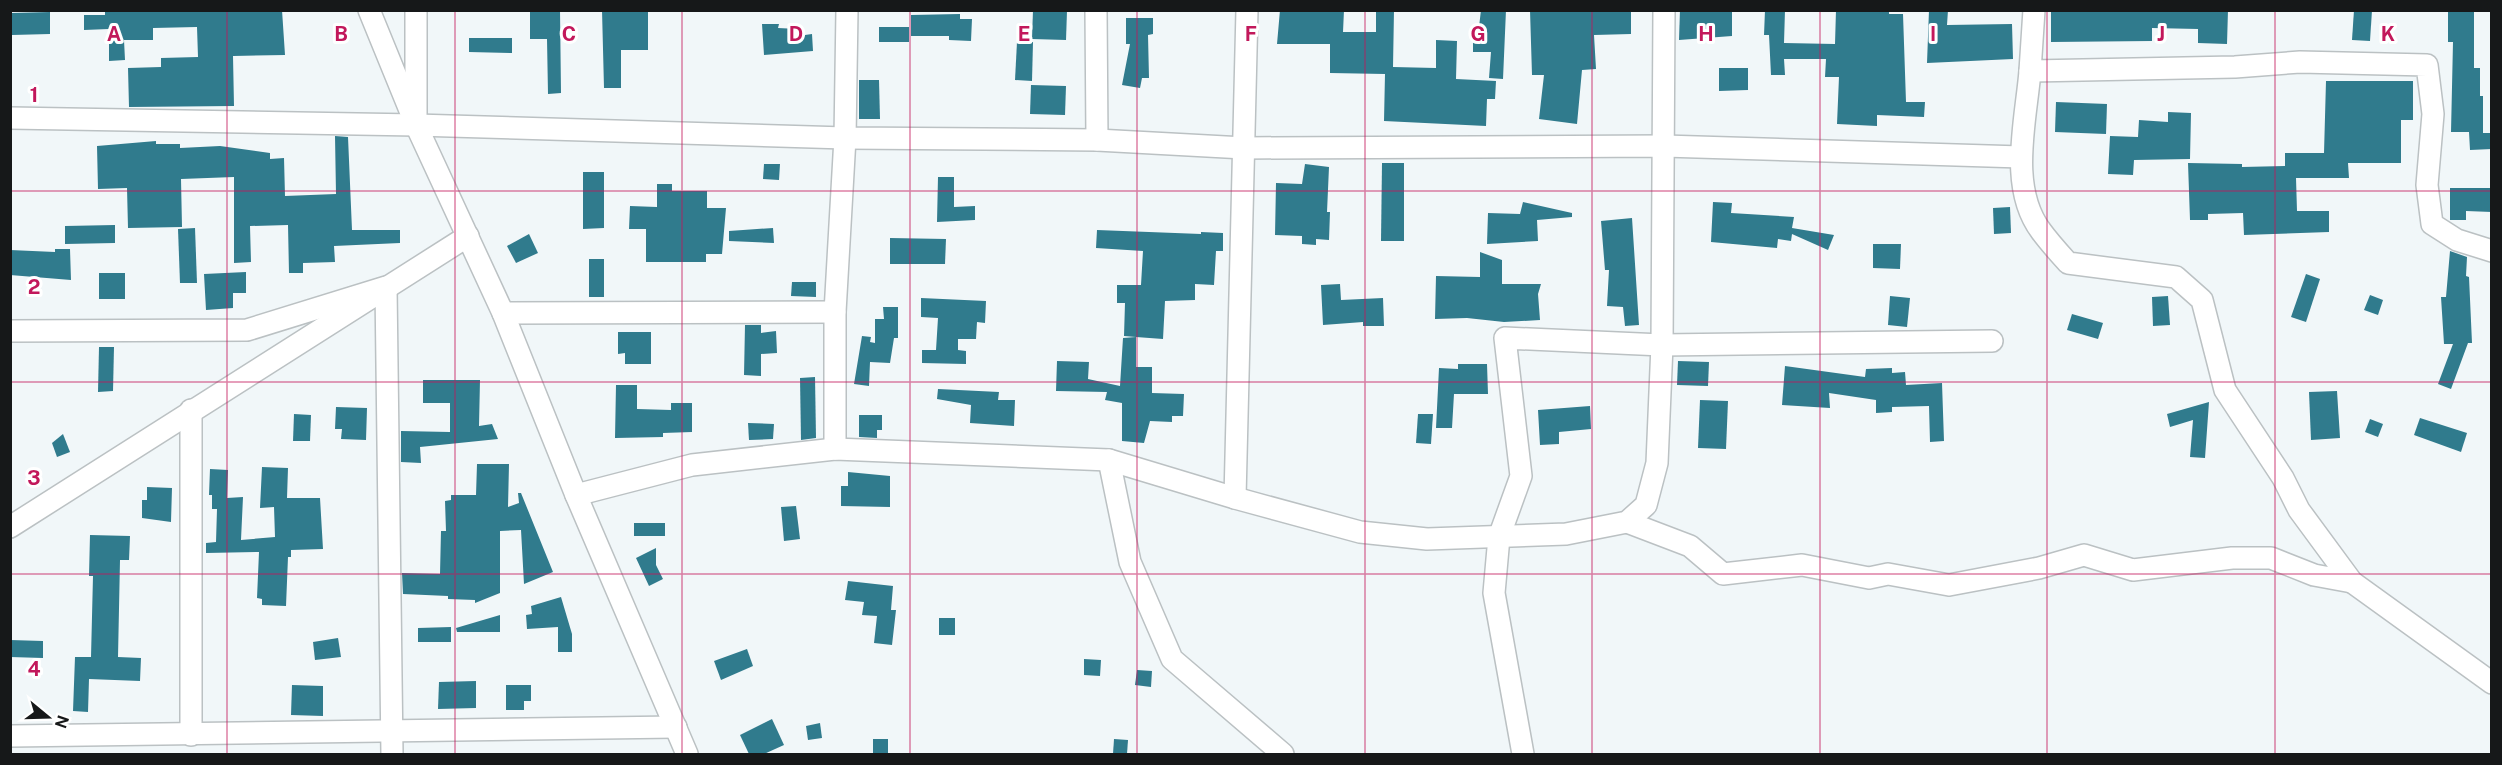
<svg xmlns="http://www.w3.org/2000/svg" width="2502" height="765" font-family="'Public Sans',sans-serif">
  <rect width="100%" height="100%" fill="#f1f7f9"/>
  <g fill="#307b8d">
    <polygon points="105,10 282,10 285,55 233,56 234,106 129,107 128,68 161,67 161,58 198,57 197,27 153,28 153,40 124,40 125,60 109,61 109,29 84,30 84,15 105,15"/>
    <polygon points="530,10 560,10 561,93 548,94 547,39 530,39"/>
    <polygon points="602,10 648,10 648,50 621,50 621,88 604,88"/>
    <polygon points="1033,10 1067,11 1066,40 1032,39"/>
    <polygon points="1280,10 1344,10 1343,32 1376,32 1376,10 1394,10 1393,67 1436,68 1436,40 1457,41 1456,79 1496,81 1495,99 1487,99 1486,126 1384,121 1385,74 1330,73 1330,44 1277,44"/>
    <polygon points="1481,10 1506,10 1503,79 1489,78 1491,52 1473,52 1473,27 1479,27"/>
    <polygon points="1530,10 1631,11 1631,34 1594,35 1596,69 1582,70 1577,124 1539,119 1544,75 1532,75"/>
    <polygon points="1680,10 1732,10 1732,36 1679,40"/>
    <polygon points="1765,10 1785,10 1784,43 1835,44 1836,10 1889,10 1889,14 1903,14 1906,102 1925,102 1924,117 1877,115 1877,126 1837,124 1839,77 1825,77 1826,59 1784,59 1785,75 1771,75 1769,35 1764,35"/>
    <polygon points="1929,10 1948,10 1947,25 2012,24 2013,59 1927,63"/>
    <polygon points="2051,10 2228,10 2227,44 2198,43 2198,29 2152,28 2152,41 2051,42"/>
    <polygon points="2354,10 2372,10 2370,41 2352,40"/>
    <polygon points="2448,10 2474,10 2474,68 2480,68 2480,96 2483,96 2483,133 2492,133 2492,149 2470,150 2469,132 2451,132 2453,42 2448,42"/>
    <polygon points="50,12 50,34 12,35 11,13"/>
    <polygon points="960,14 960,19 972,19 971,41 949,40 949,36 911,36 911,15"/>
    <polygon points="1126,18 1153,18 1153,34 1148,35 1149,78 1142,78 1140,88 1122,85 1130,44 1126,44"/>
    <polygon points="762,24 779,24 778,28 798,29 798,36 812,34 813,51 764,55"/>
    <rect x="879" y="27" width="30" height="15"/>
    <polygon points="469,38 512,38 512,53 469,52"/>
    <polygon points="1017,42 1033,42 1032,81 1015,80"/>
    <polygon points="1719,68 1748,68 1748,90 1719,91"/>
    <polygon points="859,80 879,80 880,119 859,119"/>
    <polygon points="2326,81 2413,81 2413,120 2401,120 2401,163 2348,163 2349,178 2296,178 2297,211 2329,211 2329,232 2244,235 2243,213 2208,214 2208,220 2190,220 2188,163 2242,164 2242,167 2285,166 2285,153 2324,153"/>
    <polygon points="1031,85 1066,86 1065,115 1030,114"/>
    <polygon points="2056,102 2107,104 2106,134 2055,132"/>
    <polygon points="2168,112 2191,113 2190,159 2134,160 2133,175 2108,174 2110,136 2138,137 2139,120 2168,122"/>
    <polygon points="335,136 348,137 352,230 400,230 400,243 334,246 335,262 303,263 303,273 289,273 288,225 250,226 251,262 234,263 234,177 181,179 182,227 128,228 127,188 98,189 97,146 156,141 156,144 180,144 180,148 220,146 270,153 270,159 284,158 285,196 336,194"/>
    <polygon points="1382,163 1404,163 1404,241 1381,241"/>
    <polygon points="764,164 780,164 779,180 763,179"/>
    <polygon points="1305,164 1329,167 1327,212 1330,212 1329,240 1316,239 1316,245 1302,244 1302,236 1275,235 1276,183 1302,184"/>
    <polygon points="583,172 604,172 604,228 583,229"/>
    <polygon points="938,177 954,177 954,207 975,206 975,220 937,222"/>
    <polygon points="657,184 672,184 672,191 707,191 707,208 726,208 722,254 706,254 706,262 646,262 646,229 629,229 630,206 657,207"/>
    <polygon points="2450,188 2492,188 2492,212 2466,211 2466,220 2450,220"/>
    <polygon points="1523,202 1572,213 1572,217 1537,220 1538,241 1487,244 1488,213 1520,214"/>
    <polygon points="1713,202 1732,203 1731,213 1794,217 1792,228 1834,235 1828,250 1792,234 1791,241 1778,239 1777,248 1711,242"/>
    <polygon points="2010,207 2011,233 1994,234 1993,208"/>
    <polygon points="1632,218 1639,325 1625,326 1623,307 1607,306 1609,270 1605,270 1601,221"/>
    <polygon points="115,225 115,243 65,244 65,226"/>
    <polygon points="195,228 197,283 180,283 178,229"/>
    <polygon points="773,228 774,243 729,241 729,231"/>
    <polygon points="1097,230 1201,234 1201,232 1223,233 1223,251 1216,251 1214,285 1195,284 1195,300 1165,301 1163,339 1136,337 1136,367 1152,367 1152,393 1184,394 1183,416 1172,416 1172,422 1150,421 1144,443 1122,441 1122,403 1105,400 1107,392 1056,391 1057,361 1089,362 1088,379 1120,386 1123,338 1136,337 1124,336 1125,303 1117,303 1117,285 1141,285 1143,251 1096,248"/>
    <polygon points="529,234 538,253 516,263 507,246"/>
    <polygon points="890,238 946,239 945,264 890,264"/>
    <polygon points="1873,244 1901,244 1900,269 1873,268"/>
    <polygon points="55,249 70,249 71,280 10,275 10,250 55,252"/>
    <polygon points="2450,251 2467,257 2466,276 2469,277 2472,343 2468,343 2451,389 2438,384 2453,344 2444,344 2441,297 2446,297"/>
    <polygon points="1480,252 1502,260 1502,284 1541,284 1538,294 1540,320 1504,322 1467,318 1435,319 1436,276 1480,277"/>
    <rect x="589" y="259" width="15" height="38"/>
    <polygon points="246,272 246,293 233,293 233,308 206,310 204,274"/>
    <rect x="99" y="273" width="26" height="26"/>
    <polygon points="2306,274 2320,279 2306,322 2291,317"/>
    <polygon points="792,282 816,282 816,297 791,296"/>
    <polygon points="1340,284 1341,300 1383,298 1384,326 1363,326 1363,322 1323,325 1321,285"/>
    <polygon points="2370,295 2383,300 2378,315 2364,310"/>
    <polygon points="1890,296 1910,298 1907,327 1888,325"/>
    <polygon points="2168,296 2170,325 2153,326 2152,297"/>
    <polygon points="921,298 986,301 985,323 977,322 976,339 958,339 958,350 966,351 966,364 922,363 922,350 936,350 938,318 921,317"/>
    <polygon points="883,307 898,307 898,338 894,338 890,363 870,362 869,386 854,384 862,336 871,337 870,342 875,343 875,319 884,319"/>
    <polygon points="2072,314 2103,323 2098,339 2067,330"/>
    <polygon points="745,325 761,325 761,333 776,331 777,353 761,354 761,376 744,375"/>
    <polygon points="618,332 651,332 651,364 625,364 625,353 618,354"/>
    <polygon points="99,347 114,347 113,391 98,392"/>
    <polygon points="1678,361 1709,362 1708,386 1677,385"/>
    <polygon points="1458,364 1487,364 1488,394 1454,394 1452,428 1436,428 1439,368 1458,369"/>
    <polygon points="1785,366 1865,377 1866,369 1892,368 1892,373 1905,372 1906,385 1942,383 1944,441 1930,442 1929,406 1892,407 1892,412 1876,413 1876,400 1829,393 1830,408 1782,405"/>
    <polygon points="815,377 816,438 801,440 800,378"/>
    <polygon points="423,380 480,380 479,426 492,424 498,439 420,447 421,463 401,462 401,431 450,432 450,403 423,403"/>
    <polygon points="616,385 637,385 637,409 671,410 671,403 692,403 692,432 663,433 663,437 615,438"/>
    <polygon points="938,389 999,392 998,400 1015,400 1014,426 970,423 971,405 937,399"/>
    <polygon points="2337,391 2340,438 2311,440 2309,392"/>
    <polygon points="1700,400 1728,401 1726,449 1698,448"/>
    <polygon points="2209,402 2205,458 2190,457 2193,420 2170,427 2167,414"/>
    <polygon points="1590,406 1591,429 1559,432 1559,444 1540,445 1538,410"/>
    <polygon points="336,407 367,408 366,440 341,439 342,429 335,429"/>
    <polygon points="294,414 311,415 310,441 293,441"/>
    <polygon points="1418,414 1433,414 1431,444 1416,443"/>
    <polygon points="859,415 882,415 882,430 877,430 877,438 859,437"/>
    <polygon points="2420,418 2467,433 2461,452 2414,435"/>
    <polygon points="2370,419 2383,424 2378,437 2365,432"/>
    <polygon points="748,423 774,424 773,439 749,440"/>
    <polygon points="63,434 70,452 57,457 52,443"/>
    <polygon points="477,464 509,464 508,507 519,503 518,493 521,493 553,572 524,584 521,530 500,531 500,593 475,603 475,600 448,599 448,596 403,594 402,573 440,574 441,531 446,531 445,501 451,500 451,495 476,495"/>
    <polygon points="262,467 288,468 287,498 320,498 323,549 291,550 291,557 288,557 286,606 262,605 262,599 257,598 259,552 206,553 206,543 216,542 217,509 212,509 212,495 209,495 210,469 228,470 227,498 243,497 241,540 275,537 274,507 260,508"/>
    <polygon points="848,472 890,476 890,507 841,506 841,486 848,486"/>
    <polygon points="147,487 172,488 171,522 142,518 142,500 147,500"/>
    <polygon points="796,506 800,539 784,541 781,507"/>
    <rect x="634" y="523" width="31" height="13"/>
    <polygon points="90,535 130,536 129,560 120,560 118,657 141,658 140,681 89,679 88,712 73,711 75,657 91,657 93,576 89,576"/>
    <polygon points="656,548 656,565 663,579 649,586 636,558"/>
    <polygon points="848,581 893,586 891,610 896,610 892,645 874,643 877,616 862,615 864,602 845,600"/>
    <polygon points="561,597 572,634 572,652 558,652 558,627 527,629 526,615 532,614 531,606"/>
    <polygon points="500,615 500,632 457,632 456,628"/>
    <rect x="939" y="618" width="16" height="17"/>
    <polygon points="451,627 451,642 418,642 418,628"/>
    <polygon points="338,638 341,657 315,660 313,642"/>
    <polygon points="10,640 43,641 43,658 10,657"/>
    <polygon points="747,649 753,666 721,680 714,661"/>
    <polygon points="1084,659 1101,660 1100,676 1084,675"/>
    <polygon points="1137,670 1152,671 1151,687 1135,685"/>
    <polygon points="476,681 476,708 438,709 439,682"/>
    <polygon points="292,685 323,686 323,716 291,715"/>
    <polygon points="506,685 531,685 531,701 524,701 524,710 506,710"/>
    <polygon points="772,719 784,745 764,754 749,754 740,735"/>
    <polygon points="820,723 822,738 808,740 806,726"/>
    <rect x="873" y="739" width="15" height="15"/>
    <polygon points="1114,739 1128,740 1127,754 1113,754"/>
  </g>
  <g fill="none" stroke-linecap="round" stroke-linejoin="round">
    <g stroke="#bbc1c3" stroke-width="24">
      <g id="minor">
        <polyline points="369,10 416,125 503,313 576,495 687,754"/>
        <polyline points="416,10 416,115"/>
        <polyline points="1096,10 1097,140"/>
        <polyline points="2034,10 2030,71 2235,67 2300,62 2427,65 2433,114 2427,185 2432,224 2457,240 2492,251"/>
        <path d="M 2030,71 C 2026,121 2008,187 2041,231 C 2049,242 2059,253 2068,263 L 2176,277 L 2202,300 L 2225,390 L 2283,478 L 2299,510 L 2352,582 L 2492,683"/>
        <polyline points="10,118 416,125 845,138 1097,140 1244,148 1664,146 2021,157"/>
        <polyline points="503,313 835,312"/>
        <polyline points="10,331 247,330 386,287 392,754"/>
        <polyline points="191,410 191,735"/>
        <polyline points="835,449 835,312 845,138 847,10"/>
        <polyline points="1109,460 1130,562 1172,659 1283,754"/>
        <polyline points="576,495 692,465 835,449 1109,460 1235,498 1360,532 1427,539 1566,534 1627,522 1646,505 1657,463 1662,345 1664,10"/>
        <polyline points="1235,498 1247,10"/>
        <polyline points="1627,522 1690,546 1723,574 1802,565 1869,578 1888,574 1949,585 2039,568 2084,555 2133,570 2232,558 2271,558 2314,575 2352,582"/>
        <polyline points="10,527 468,236"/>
        <polyline points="10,736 676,727"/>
        <polyline points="1523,754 1494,593 1499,537 1521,476 1505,338 1662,345 1992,341"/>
      </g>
    </g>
    <use href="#minor" stroke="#fff" stroke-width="21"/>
  </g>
  <path fill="none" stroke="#c2185b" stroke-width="1.5" stroke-opacity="0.55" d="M 227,10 L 227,754M 455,10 L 455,754M 682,10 L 682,754M 910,10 L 910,754M 1137,10 L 1137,754M 1365,10 L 1365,754M 1592,10 L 1592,754M 1820,10 L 1820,754M 2047,10 L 2047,754M 2275,10 L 2275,754M 10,191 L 2492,191M 10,382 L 2492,382M 10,574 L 2492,574"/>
  <g font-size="20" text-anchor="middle" font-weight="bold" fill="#c2185b" stroke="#fff" stroke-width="6" stroke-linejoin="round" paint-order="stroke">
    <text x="114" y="41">A</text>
    <text x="341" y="41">B</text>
    <text x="569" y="41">C</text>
    <text x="796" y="41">D</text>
    <text x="1024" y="41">E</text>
    <text x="1251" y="41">F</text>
    <text x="1478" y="41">G</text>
    <text x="1706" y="41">H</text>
    <text x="1933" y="41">I</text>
    <text x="2161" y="41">J</text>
    <text x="2388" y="41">K</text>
    <text x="34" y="102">1</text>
    <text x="34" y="294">2</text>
    <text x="34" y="485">3</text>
    <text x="34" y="676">4</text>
  </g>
  <rect width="2502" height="765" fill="none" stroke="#161819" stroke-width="24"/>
  <g transform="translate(48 717) rotate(109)" stroke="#ffffff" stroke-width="4.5" paint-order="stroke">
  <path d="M0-4.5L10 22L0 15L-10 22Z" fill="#161819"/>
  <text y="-9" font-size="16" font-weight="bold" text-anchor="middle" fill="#161819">N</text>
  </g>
</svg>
